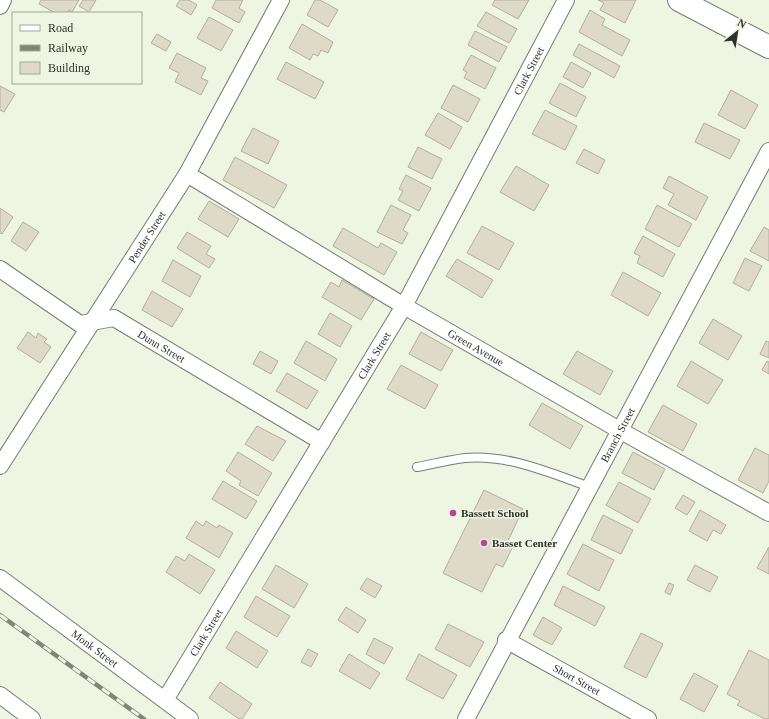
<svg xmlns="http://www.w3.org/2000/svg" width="769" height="719" font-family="'Times New Roman',serif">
  <rect width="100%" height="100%" fill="#eef5e3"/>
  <g fill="#dedac8" stroke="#b2ae9e">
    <polygon points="41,0 79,0 72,12 69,10 68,13 55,13 39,4"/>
    <polygon points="83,0 96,0 89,12 79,6"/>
    <polygon points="180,0 189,0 197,5 191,15 176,6"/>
    <polygon points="216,0 243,0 239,8 245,12 239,23 212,8"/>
    <polygon points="315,0 320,0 338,10 328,27 307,15"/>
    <polygon points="495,0 529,0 518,19 492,5"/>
    <polygon points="598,0 636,0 625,23 600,10 604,3"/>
    <polygon points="590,10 605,19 602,25 630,40 622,56 579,32"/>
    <polygon points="486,12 517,29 509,43 477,26"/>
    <polygon points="209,17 233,30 221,51 197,38"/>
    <polygon points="302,24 333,42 328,53 321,50 318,56 313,54 310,60 289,48"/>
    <polygon points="475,31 507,47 499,62 468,45"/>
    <polygon points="157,34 171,42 166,51 151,43"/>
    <polygon points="579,44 620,66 614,78 573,55"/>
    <polygon points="177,53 206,68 201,78 208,81 201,95 175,82 179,73 169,68"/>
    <polygon points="471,55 496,68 485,89 464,78 467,72 463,70"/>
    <polygon points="286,62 324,82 315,99 277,79"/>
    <polygon points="571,62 591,73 583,88 563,77"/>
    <polygon points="560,83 586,97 576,117 549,103"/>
    <polygon points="453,85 480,99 468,122 441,108"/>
    <polygon points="0,86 15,94 4,112 0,110"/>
    <polygon points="731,90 758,105 745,129 718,115"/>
    <polygon points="545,110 577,126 565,150 532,134"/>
    <polygon points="438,113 462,127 450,149 425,135"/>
    <polygon points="704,123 740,140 730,159 695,142"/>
    <polygon points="253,128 279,141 268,164 241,151"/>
    <polygon points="418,147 442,159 432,179 408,167"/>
    <polygon points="584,149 605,160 598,174 576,163"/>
    <polygon points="235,157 287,185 274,208 223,180"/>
    <polygon points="516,166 549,185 534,211 500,192"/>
    <polygon points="406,175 431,188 419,211 398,200 403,191 399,189"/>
    <polygon points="669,176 708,197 696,220 668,205 674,194 663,188"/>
    <polygon points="209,201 239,219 228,237 198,219"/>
    <polygon points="391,205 411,215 403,230 408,233 402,244 377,232"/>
    <polygon points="657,205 692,224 679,247 645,229"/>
    <polygon points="0,208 13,217 2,234 0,233"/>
    <polygon points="23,222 39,232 26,251 11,241"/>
    <polygon points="482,226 514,243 499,270 467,253"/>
    <polygon points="764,227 769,230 769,261 750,251"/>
    <polygon points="343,228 378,248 381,243 397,252 384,275 333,246"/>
    <polygon points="187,232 211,246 206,254 215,259 209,268 177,248"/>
    <polygon points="643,236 675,254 663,277 637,263 640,256 634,253"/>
    <polygon points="745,258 762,266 749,291 733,283"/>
    <polygon points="457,259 493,280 482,298 446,276"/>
    <polygon points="173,260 201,276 190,297 162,281"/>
    <polygon points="623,272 661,293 648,316 611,295"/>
    <polygon points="342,280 374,299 361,320 322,297 331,282 339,287"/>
    <polygon points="152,291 183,309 172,327 142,310"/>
    <polygon points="330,313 352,326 340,347 318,334"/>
    <polygon points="713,319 742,336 728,360 699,343"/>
    <polygon points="28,332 36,338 38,333 47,339 44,342 51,347 40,363 17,348"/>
    <polygon points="421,332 453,350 441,371 409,354"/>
    <polygon points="306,341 337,359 325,381 294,363"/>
    <polygon points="766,341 769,342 769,358 760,354"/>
    <polygon points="260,351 278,361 271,374 253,364"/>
    <polygon points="577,351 613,371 600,395 563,374"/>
    <polygon points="691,361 723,380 708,404 677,386"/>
    <polygon points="767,361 769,362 769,374 762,370"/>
    <polygon points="401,365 438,385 425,409 387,389"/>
    <polygon points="287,373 318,391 307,409 276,391"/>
    <polygon points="542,403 583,426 570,449 529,425"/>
    <polygon points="663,405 697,424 683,451 648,432"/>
    <polygon points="257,426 286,441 273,461 245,444"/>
    <polygon points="755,448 769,455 769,481 763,493 738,480"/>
    <polygon points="238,452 272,473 258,496 239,485 241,481 226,471"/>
    <polygon points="633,452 665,469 654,490 622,473"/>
    <polygon points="223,481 257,501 246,519 212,499"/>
    <polygon points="619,482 651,499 638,523 606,505"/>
    <polygon points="484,490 523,509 508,541 514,544 503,567 496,564 482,592 443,573"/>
    <polygon points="683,495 695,502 687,515 675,508"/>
    <polygon points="700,510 726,525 721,534 713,530 707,541 689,531"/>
    <polygon points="603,515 633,530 621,554 591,540"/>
    <polygon points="196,521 203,526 206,521 217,528 219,525 233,533 219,558 186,538"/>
    <polygon points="583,544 614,560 599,591 567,574"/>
    <polygon points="769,547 769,574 757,568"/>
    <polygon points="189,554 215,570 200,594 166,572 176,556 185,561"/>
    <polygon points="276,565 308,584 294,608 262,589"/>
    <polygon points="695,565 718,577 710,592 687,580"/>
    <polygon points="367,578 382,586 375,598 360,589"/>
    <polygon points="669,583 674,585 670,595 665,592"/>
    <polygon points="563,586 605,607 595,626 554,605"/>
    <polygon points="256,596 290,616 277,637 244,617"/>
    <polygon points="346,607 366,620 358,633 338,620"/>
    <polygon points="543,617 562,628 552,645 533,635"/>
    <polygon points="448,624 484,642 470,667 435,649"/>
    <polygon points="236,631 268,651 257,668 226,648"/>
    <polygon points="641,633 663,644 646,678 624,667"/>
    <polygon points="374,638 393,648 384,664 366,654"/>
    <polygon points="308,649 318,654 311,667 301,662"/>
    <polygon points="749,650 769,660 769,719 765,719 737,705 740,701 727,694"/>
    <polygon points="349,654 380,673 370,689 339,671"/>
    <polygon points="419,654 457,675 443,699 406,679"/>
    <polygon points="694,673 718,686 704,712 680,699"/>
    <polygon points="220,682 252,704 242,719 239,719 209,698"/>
  </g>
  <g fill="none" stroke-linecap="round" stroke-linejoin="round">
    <g stroke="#777d6e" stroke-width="10">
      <path id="lane" d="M 417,467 C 433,464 449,460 465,458 C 508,454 550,473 590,487"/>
    </g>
    <g stroke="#777d6e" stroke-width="18">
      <g id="street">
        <polyline points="0,6 3,0"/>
        <path id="s1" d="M 187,174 L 404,306 L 621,431 L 769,513"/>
        <path id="s2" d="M 0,269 L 80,324 L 114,318 L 322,442"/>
        <path id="s3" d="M 0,466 L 187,174 L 281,0"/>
        <path id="s4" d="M 0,578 L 190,719"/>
        <path id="s5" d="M 506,640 L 648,719"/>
        <polyline points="0,695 32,719"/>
        <path id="s6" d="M 165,700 L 404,306 L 566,0"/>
        <path id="s7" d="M 466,719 L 769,151"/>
      </g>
    </g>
    <g stroke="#777d6e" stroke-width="24">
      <polyline id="secondary" points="679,0 769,47"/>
    </g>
    <use href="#lane" stroke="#fff" stroke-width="8"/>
    <use href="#street" stroke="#fff" stroke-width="16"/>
    <use href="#secondary" stroke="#fff" stroke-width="22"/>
    <g stroke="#808479" stroke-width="4.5">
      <polyline id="rail" points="0,615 144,719"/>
    </g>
    <use href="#rail" stroke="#eef5e3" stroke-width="3" stroke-dasharray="9" stroke-linecap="butt"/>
  </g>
  <g fill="#bb4397" stroke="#eef5e3" stroke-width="1.5">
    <circle cx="453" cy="513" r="4"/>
    <circle cx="484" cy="543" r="4"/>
  </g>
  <g text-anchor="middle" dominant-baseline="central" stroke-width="3" stroke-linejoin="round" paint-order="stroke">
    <g font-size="11" fill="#2f312b" stroke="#eef5e3">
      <text stroke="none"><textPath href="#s6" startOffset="727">Clark Street</textPath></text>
      <text stroke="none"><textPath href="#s3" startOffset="272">Pender Street</textPath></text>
      <text stroke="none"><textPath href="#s2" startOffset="187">Dunn Street</textPath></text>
      <text stroke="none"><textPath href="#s1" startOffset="337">Green Avenue</textPath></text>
      <text stroke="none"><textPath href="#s6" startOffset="403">Clark Street</textPath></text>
      <text stroke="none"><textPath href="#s7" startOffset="322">Branch Street</textPath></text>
      <text stroke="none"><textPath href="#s6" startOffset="79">Clark Street</textPath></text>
      <text stroke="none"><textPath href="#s4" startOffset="118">Monk Street</textPath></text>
      <text stroke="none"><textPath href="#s5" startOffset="81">Short Street</textPath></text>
    </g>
    <g font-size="11" font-weight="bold" fill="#2f312b" stroke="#eef5e3" text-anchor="start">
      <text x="461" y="513">Bassett School</text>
      <text x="492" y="543">Basset Center</text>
    </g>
  </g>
  <rect x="12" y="12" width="130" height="72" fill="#eef5e3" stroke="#a2a799"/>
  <rect x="20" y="25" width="20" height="6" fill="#ffffff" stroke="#a2a799"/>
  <text x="48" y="32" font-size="12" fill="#2f312b">Road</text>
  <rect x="20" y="45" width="20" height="6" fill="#808479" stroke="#a2a799"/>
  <text x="48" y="52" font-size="12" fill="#2f312b">Railway</text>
  <rect x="20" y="62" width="20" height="12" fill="#dedac8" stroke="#a2a799"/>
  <text x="48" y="72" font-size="12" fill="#2f312b">Building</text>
  <g transform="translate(737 32) rotate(30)" stroke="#eef5e3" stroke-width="3" paint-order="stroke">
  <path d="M0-3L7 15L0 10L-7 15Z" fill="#2f312b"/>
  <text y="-6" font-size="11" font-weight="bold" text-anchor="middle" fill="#2f312b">N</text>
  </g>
</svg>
